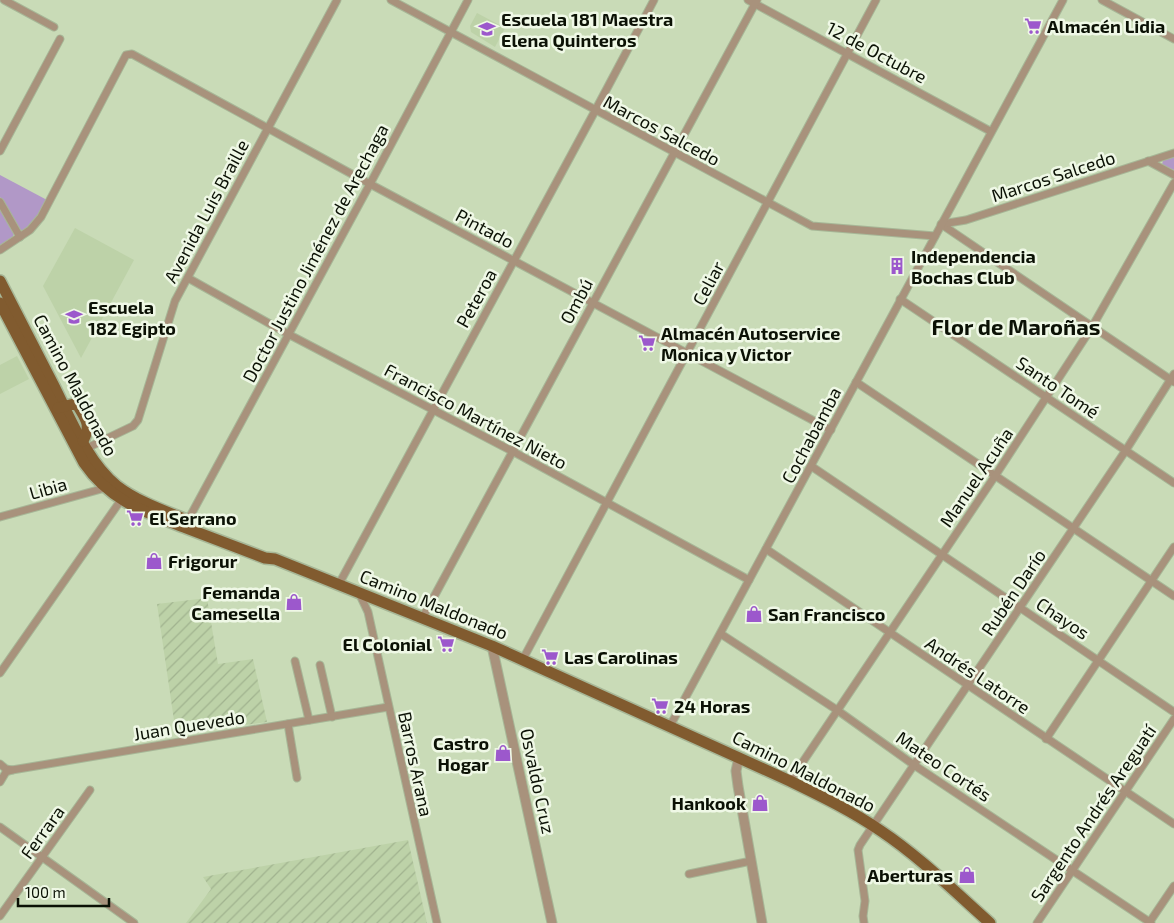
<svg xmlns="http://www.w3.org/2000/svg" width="1174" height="923" font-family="'Exo 2',sans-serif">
  <defs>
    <pattern id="industrial-furrows" width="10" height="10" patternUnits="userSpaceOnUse" patternTransform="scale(1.25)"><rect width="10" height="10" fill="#bdd2a8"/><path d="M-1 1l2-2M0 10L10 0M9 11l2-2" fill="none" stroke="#a1b38f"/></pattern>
  </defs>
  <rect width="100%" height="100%" fill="#c9dbb7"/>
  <g fill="#bdd2a8">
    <polygon points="477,13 505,28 495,47 471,32 470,26"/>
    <polygon points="75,228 134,260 81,358 43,286"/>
    <polygon points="17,356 29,379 0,394 0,365"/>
  </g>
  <g fill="url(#industrial-furrows)">
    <polygon points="207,598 218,664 253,659 267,722 176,734 157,604"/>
    <polygon points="408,840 427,923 186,923 211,889 203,877"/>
  </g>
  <g fill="#b198c7">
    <polygon points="1174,156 1174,170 1162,165 1163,160"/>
    <path d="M 0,175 L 47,200 C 41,212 34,224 22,231 L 17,228 L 0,197 Z"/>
    <polygon points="0,209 14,233 12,240 0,246"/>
  </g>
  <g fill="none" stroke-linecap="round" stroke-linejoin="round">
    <g stroke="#a7b797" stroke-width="9">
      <g id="minor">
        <polyline points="4,0 54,27"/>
        <polyline points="391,0 812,226 935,236"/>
        <polyline points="748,0 990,131"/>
        <polyline points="1102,0 1174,39"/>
        <polyline points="0,151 60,39"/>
        <polyline points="1148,161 1174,175"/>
        <polyline points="0,202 20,237"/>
        <polyline points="941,224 1174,382"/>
        <polyline points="942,224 966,220 1174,153"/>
        <polyline points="0,250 30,230 41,217 126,55 132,54 370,184 831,430"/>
        <polyline points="188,278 288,334 512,451 749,580"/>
        <polyline points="900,299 1174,483"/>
        <polyline points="856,382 1174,596"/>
        <polyline points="87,448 133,426 138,420 175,301 337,0"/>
        <polyline points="811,466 1174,712"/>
        <polyline points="0,517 105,488"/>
        <polyline points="187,522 370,184 468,0"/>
        <polyline points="766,549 1174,824"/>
        <polyline points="339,584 595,111 654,0"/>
        <polyline points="359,593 368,612 437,923"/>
        <polyline points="423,617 757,0"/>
        <polyline points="721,634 837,710 914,765 1151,923"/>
        <polyline points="523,659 876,0"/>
        <polyline points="295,661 309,720"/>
        <polyline points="320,665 332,717"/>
        <polyline points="0,673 121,500"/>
        <polyline points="288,724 297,778"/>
        <path d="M 670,726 C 803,485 930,241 1063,0"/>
        <polyline points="1046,739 1174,547"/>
        <polyline points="0,764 6,769 12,770"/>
        <polyline points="790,781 995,476 1092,327 1174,183"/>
        <polyline points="0,782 6,772 12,770 388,707"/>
        <polyline points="0,827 134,923"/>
        <polyline points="689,874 751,861"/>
        <polyline points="0,916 90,790"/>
        <polyline points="864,923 863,916 865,901 858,850 860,845 1126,450 1174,374"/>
        <polyline points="1037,923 1174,719"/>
        <polyline points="1149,923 1174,886"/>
      </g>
    </g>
    <g stroke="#a7b797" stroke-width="11">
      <g id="tertiary">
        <polyline points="492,646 552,923"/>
        <polyline points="739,757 736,771 738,786 762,923"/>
      </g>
    </g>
    <g stroke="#a7b797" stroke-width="14">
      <g id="primary">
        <path d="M 0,281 C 18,316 36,351 54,386 C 70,418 88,463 117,486 C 138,502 165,511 189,521"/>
        <path d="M 0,303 L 84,463 C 110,501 145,512 186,528 C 213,538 239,548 265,558 L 275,559 L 492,646 L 790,781 C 821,796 852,811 881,831 C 920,857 955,892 990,923"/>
        <path d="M 58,408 L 74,404 L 78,406 C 87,421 91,425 83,441"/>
      </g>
    </g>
    <use href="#minor" stroke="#a8927c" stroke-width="7"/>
    <use href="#tertiary" stroke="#a8927c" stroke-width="9"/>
    <use href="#primary" stroke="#815b2f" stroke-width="11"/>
  </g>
  <defs>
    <g id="supermarket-bare" transform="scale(1.35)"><path d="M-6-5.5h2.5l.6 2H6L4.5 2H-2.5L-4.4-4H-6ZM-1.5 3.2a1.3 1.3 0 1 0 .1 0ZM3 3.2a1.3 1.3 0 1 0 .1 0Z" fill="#9c58cc" stroke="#eff8e6" stroke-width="2.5" paint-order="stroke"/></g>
    <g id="school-bare" transform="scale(1.35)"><path d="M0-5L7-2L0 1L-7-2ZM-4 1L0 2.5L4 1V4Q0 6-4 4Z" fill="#9c58cc" stroke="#eff8e6" stroke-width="2.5" paint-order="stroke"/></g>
    <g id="building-bare" transform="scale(1.35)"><path d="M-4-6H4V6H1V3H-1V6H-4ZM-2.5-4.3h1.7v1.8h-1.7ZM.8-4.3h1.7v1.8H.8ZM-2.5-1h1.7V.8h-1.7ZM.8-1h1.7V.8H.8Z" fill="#9c58cc" stroke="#eff8e6" stroke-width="2.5" paint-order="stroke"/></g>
    <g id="shop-bare" transform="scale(1.35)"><path d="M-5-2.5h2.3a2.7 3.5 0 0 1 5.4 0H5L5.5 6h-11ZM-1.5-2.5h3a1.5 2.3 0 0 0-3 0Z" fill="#9c58cc" stroke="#eff8e6" stroke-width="2.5" paint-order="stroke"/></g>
  </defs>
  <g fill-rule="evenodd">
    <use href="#supermarket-bare" x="1033" y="26"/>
    <use href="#school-bare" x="487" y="29"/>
    <use href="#building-bare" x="897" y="266"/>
    <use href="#school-bare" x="74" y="317"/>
    <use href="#supermarket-bare" x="647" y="343"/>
    <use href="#supermarket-bare" x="135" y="518"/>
    <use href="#shop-bare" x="154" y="561"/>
    <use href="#shop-bare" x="294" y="602"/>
    <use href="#shop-bare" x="754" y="614"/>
    <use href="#supermarket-bare" x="446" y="644"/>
    <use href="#supermarket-bare" x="550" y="657"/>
    <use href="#supermarket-bare" x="660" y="706"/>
    <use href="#shop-bare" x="503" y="753"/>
    <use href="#shop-bare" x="760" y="803"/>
    <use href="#shop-bare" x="967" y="875"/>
  </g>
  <g text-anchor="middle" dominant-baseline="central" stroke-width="5" stroke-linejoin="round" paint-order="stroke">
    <g font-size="18" font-weight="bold" fill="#0b1105" stroke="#eff8e6" text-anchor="start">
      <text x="501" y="19">Escuela 181 Maestra<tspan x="501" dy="21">Elena Quinteros</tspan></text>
      <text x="1047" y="26">Almacén Lidia</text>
      <text x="911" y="256">Independencia<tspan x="911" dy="21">Bochas Club</tspan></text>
      <text x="88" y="307">Escuela<tspan x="88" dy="21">182 Egipto</tspan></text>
      <text x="661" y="333">Almacén Autoservice<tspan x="661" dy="21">Monica y Victor</tspan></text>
      <text x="149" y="518">El Serrano</text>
      <text x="168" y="561">Frigorur</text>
      <text x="280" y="592" text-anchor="end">Femanda<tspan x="280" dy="21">Camesella</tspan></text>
      <text x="768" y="614">San Francisco</text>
      <text x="432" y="644" text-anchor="end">El Colonial</text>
      <text x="564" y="657">Las Carolinas</text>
      <text x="674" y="706">24 Horas</text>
      <text x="489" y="743" text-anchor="end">Castro<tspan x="489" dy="21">Hogar</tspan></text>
      <text x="746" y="803" text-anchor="end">Hankook</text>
      <text x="953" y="875" text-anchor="end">Aberturas</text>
    </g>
    <g font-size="18" fill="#0b1105" stroke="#eff8e6">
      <text transform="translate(877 52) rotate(28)">12 de Octubre</text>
      <text transform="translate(662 130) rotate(28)">Marcos Salcedo</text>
      <text transform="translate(1053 176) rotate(-18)">Marcos Salcedo</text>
      <text transform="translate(206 211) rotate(-62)">Avenida Luis Braille</text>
      <text transform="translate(485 228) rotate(28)">Pintado</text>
      <text transform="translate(315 253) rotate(-62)">Doctor Justino Jiménez de Arechaga</text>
      <text transform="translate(708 283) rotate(-62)">Celiar</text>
      <text transform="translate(476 298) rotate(-61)">Peteroa</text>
      <text transform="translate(576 301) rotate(-62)">Ombú</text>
      <text transform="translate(76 385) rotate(62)">Camino Maldonado</text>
      <text transform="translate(1058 387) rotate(34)">Santo Tomé</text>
      <text transform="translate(476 416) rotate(28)">Francisco Martínez Nieto</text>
      <text transform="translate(811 435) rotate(-62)">Cochabamba</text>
      <text transform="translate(976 477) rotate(-56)">Manuel Acuña</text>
      <text transform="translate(48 488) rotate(-16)">Libia</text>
      <text transform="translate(1013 592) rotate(-56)">Rubén Darío</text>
      <text transform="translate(434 604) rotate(22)">Camino Maldonado</text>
      <text transform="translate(1063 618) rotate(34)">Chayos</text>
      <text transform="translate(978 675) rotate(34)">Andrés Latorre</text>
      <text transform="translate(189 725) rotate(-9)">Juan Quevedo</text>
      <text transform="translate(416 764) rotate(78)">Barros Arana</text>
      <text transform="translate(944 766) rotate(34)">Mateo Cortés</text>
      <text transform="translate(804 771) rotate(27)">Camino Maldonado</text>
      <text transform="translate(538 781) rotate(78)">Osvaldo Cruz</text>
      <text transform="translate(1093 813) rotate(-56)">Sargento Andrés Areguatí</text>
      <text transform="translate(42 832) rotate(-54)">Ferrara</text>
    </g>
    <g font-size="22" font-weight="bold" fill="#0b1105" stroke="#eff8e6">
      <text x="1016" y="326">Flor de Maroñas</text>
    </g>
  </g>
  <path d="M18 898v8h91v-8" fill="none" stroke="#0b1105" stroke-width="2.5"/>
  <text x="25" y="898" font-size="15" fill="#0b1105" stroke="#eff8e6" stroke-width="4" paint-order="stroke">100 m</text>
</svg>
